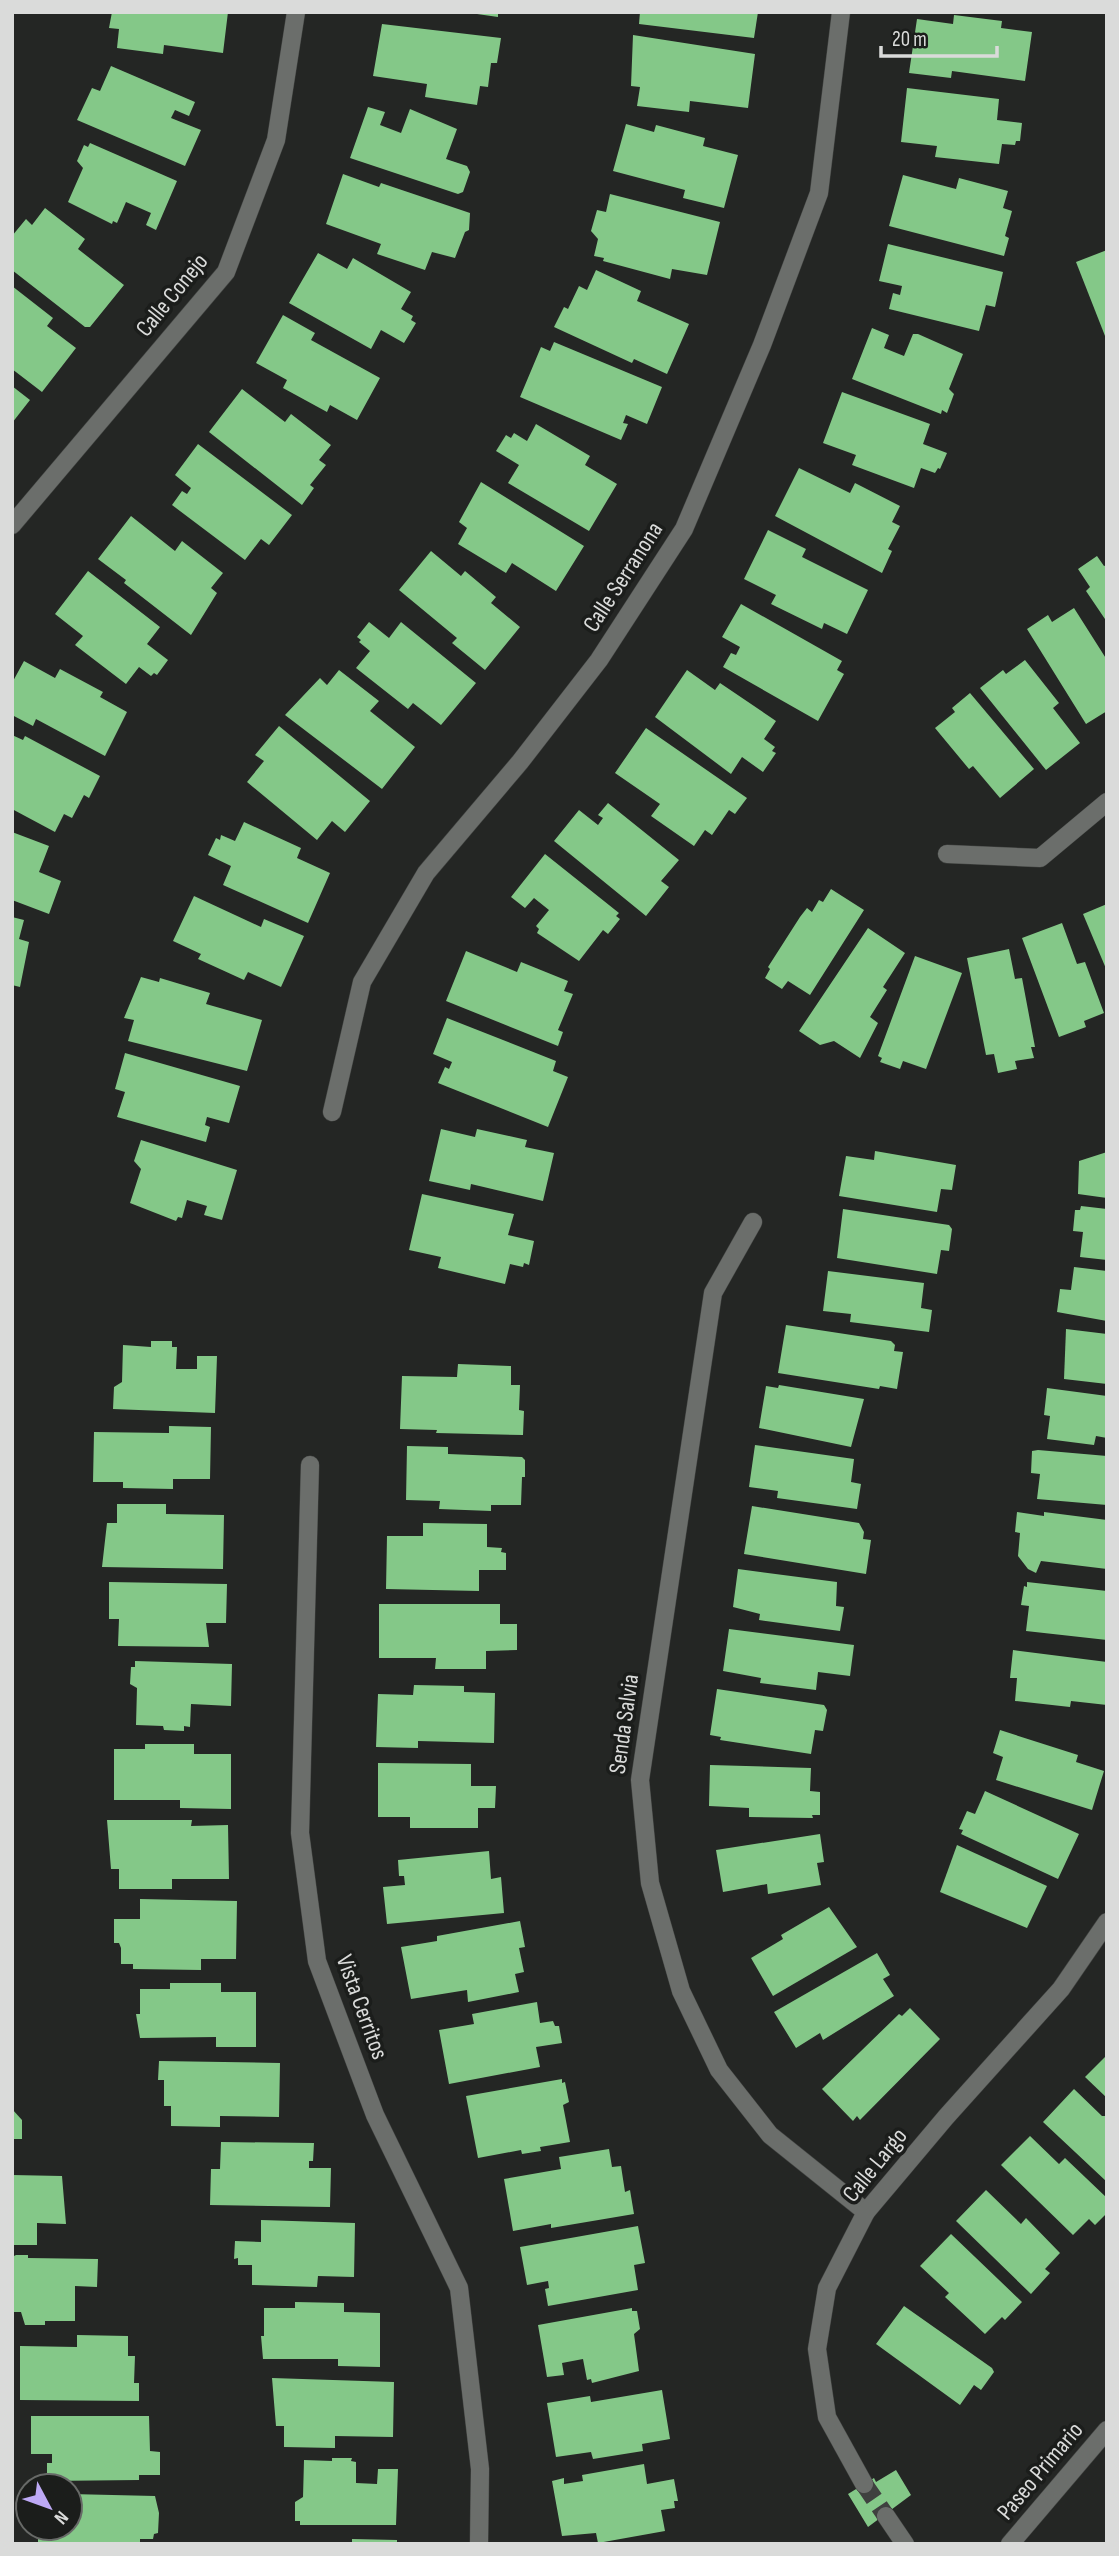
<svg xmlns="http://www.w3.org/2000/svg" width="1119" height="2556" font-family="'Sofia Sans Condensed',sans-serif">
  <rect width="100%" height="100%" fill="#242624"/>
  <g fill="#84c888">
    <polygon points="112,12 228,12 223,53 164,45 163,54 117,48 119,29 109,28"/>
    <polygon points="477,12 498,12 498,17 477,14"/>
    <polygon points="640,12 758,12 754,38 639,24"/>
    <polygon points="954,15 1002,21 1001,28 1032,32 1025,81 952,71 951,78 909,73 917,19 953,24"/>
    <polygon points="382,24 501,38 497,63 491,63 488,87 480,86 477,105 425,97 427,84 373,76"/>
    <polygon points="633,35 755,54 748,108 690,101 689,112 637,106 640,87 631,86"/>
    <polygon points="111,66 195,102 189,116 175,110 171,118 201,130 185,166 77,120 92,88 100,91"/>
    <polygon points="907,88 999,99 997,120 1022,123 1020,141 1016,141 1015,145 1002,144 999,164 935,157 937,146 901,142"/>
    <polygon points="368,107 385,112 380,125 401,133 410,109 457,129 446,159 467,166 470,172 463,192 458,194 350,158"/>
    <polygon points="626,124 654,132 656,125 705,138 703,146 738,155 724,208 683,198 685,190 613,171"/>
    <polygon points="90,143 177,181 156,230 146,225 151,213 126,202 117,223 113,221 112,224 68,202 83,168 77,161 84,145 88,147"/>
    <polygon points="343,174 379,187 381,183 470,213 469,230 465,232 455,258 432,252 425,270 377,254 381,244 326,224"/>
    <polygon points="903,175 956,189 959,178 1008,191 1003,208 1012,211 1005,236 1009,238 1004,256 889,226"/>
    <polygon points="610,194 720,222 707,275 672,269 670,279 603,261 604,258 594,256 598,239 591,231 597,210 606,212"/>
    <polygon points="45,208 85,239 78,249 124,285 90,327 85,327 12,270 12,236 26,219 32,225"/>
    <polygon points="888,244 1003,272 995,307 986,305 979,331 889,309 893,293 900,295 902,286 879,281"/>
    <polygon points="1107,250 1107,341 1076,262"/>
    <polygon points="318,253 347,269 353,258 411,292 401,309 413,316 411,320 416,323 404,343 381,330 371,349 289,303"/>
    <polygon points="596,270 641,291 637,301 689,324 667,374 634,359 632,363 554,327 564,307 568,309 579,286 587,290"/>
    <polygon points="12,286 53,318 47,326 76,348 42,392 12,369"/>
    <polygon points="283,315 315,333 311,340 380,378 357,420 330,405 327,412 283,388 287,380 256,363"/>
    <polygon points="872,328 889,335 884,348 904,356 913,334 918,334 963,354 949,389 954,394 947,413 942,410 941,414 852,379"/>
    <polygon points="554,342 662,387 647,424 626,415 623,423 628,424 621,440 520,397 541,347 550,351"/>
    <polygon points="12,386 30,400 12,423"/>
    <polygon points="242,389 285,422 291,414 331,445 319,460 326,465 310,485 314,488 302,505 209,432"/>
    <polygon points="842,392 930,424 923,444 947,453 940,469 938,468 935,473 921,468 914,488 852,465 856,455 823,443"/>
    <polygon points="536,424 590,456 585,465 617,484 589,531 508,483 519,465 496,451 506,435 511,438 514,433 527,441"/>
    <polygon points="198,444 292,515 269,545 261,539 245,560 172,505 182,491 187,494 191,488 175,475"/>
    <polygon points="799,468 850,493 855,483 900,506 892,522 900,526 888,549 892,551 882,573 775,516"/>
    <polygon points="481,482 584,546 556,591 512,563 506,573 458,544 467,528 459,522"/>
    <polygon points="131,516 175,551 182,541 223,573 211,588 217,593 191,635 124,583 126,580 98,559"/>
    <polygon points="768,530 806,549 802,557 868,590 847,634 824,623 822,629 771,604 776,595 744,579"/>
    <polygon points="431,551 461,576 465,571 496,597 491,603 520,627 485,670 452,643 457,638 399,590"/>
    <polygon points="1097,556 1104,566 1107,565 1107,622 1086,591 1090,587 1078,569"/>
    <polygon points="88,571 160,627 147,644 168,660 157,675 154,673 151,676 139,667 126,684 75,645 83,636 55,614"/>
    <polygon points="741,604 842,661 837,670 844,674 818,721 723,667 731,653 736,655 740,647 722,637"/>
    <polygon points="1074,608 1107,660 1107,711 1086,724 1027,629 1048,615 1052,622"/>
    <polygon points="369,622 389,638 401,622 476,683 441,725 413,703 408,709 356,668 370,651 359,642 361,640 357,637"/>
    <polygon points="1025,660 1059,703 1053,708 1080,743 1046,770 980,688 1003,670 1006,674"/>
    <polygon points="24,661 55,678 60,669 103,692 100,697 127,712 105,756 36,719 33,726 12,715 12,683"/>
    <polygon points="339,670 379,701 370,711 415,747 382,789 285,715 320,678 327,685"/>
    <polygon points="687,670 715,690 720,683 776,721 764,739 775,747 772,751 776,753 763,772 742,757 731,774 655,717"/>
    <polygon points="970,693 1034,769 1000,798 973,766 969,769 935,728 955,712 952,708"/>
    <polygon points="279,726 370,801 345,832 332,821 317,840 247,782 264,761 255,755"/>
    <polygon points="646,728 747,798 735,814 729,810 712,835 705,830 694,846 651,816 660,804 615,773"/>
    <polygon points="12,735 23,740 25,736 100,776 89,798 84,795 72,818 64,814 55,832 12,809"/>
    <polygon points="608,803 679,860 661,881 669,887 646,916 554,841 579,810 598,825 603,818 598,815"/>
    <polygon points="244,822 301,848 297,858 330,873 308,923 223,885 231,866 208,855 216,838 220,840 221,835 235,841"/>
    <polygon points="12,832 49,846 39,872 61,881 49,914 12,900"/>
    <polygon points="545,854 619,913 616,916 620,919 608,934 603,930 579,961 537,933 539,929 536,926 549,910 534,898 525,908 511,897"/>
    <polygon points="831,889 864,910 810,995 788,981 782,989 765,978 770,969 768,967 800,917 807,908 812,912 819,900 823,902"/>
    <polygon points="194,896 261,927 264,919 304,936 281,987 248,972 244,980 198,959 201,954 173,941"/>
    <polygon points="1107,904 1107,971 1083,914"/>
    <polygon points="12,917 24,920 19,939 29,942 20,987 12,985"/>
    <polygon points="1062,923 1077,964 1085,962 1104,1013 1084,1021 1086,1027 1059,1037 1022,938"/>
    <polygon points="868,928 905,953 883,987 887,990 870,1017 878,1023 860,1058 834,1041 820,1045 799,1031"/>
    <polygon points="1009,949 1015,979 1022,978 1035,1047 1031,1047 1034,1058 1015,1061 1017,1069 998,1073 994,1054 986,1055 967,958"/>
    <polygon points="466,951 517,972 521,962 568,981 564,991 573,994 558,1030 563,1032 558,1046 446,1001"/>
    <polygon points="915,956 962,973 926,1069 903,1061 900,1069 880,1062 882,1058 878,1056"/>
    <polygon points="141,977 159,982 160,978 210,993 206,1004 262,1020 247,1071 128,1041 134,1020 124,1018"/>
    <polygon points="447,1018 556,1061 553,1071 568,1077 548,1127 438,1083 445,1067 449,1069 452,1062 433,1054"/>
    <polygon points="125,1053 240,1086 229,1123 207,1117 205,1125 210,1127 206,1142 117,1117 125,1092 115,1089"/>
    <polygon points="441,1129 475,1137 477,1129 527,1140 525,1147 554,1153 543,1201 471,1184 470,1190 429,1181"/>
    <polygon points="141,1140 237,1170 222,1220 204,1215 207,1206 187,1200 182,1218 178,1217 176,1221 130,1203 141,1169 134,1161"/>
    <polygon points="875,1151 956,1165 952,1190 941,1189 937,1212 839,1196 846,1156 874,1160"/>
    <polygon points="1107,1152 1107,1198 1078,1194 1079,1161"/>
    <polygon points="422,1194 514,1214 508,1235 534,1241 529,1265 524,1263 523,1267 510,1264 505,1284 438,1268 441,1257 409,1250"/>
    <polygon points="1081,1206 1107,1209 1107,1260 1080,1257 1083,1232 1073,1231 1075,1210 1080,1210"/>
    <polygon points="843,1209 949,1225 952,1229 949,1251 941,1250 937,1274 837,1258"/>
    <polygon points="1074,1267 1107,1271 1107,1321 1057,1312 1060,1289 1071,1290"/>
    <polygon points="828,1271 924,1283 921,1308 932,1310 929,1332 850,1322 851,1314 823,1311"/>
    <polygon points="786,1325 891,1341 895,1345 894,1351 903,1352 897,1389 880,1386 879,1389 778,1373"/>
    <polygon points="1066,1329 1107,1334 1107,1384 1064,1379"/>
    <polygon points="151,1341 172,1341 172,1347 177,1347 176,1369 197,1369 197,1356 217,1356 215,1413 113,1409 114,1387 122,1382 123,1345 151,1347"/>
    <polygon points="458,1364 511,1366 511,1385 520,1385 519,1410 524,1411 523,1435 436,1433 437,1430 400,1429 402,1376 457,1377"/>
    <polygon points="779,1385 864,1399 851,1447 759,1428 766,1386 778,1388"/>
    <polygon points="1047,1388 1107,1396 1107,1438 1096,1436 1094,1445 1047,1439 1050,1416 1044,1415"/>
    <polygon points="169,1426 211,1427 210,1479 173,1479 173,1489 123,1488 123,1482 93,1482 94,1432 169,1433"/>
    <polygon points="755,1445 854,1459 851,1482 861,1484 857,1509 777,1498 778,1491 749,1487"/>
    <polygon points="407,1446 448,1447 448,1454 522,1457 525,1460 525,1477 522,1477 521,1505 491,1505 491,1511 439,1509 440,1501 406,1500"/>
    <polygon points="1038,1450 1107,1456 1107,1505 1037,1499 1040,1474 1031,1473 1032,1451"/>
    <polygon points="117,1504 166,1504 166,1514 224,1515 223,1569 102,1567 107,1523 117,1523"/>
    <polygon points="752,1506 859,1523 864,1532 863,1539 871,1540 866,1574 744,1554"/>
    <polygon points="1017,1512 1044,1516 1044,1512 1107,1520 1107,1569 1041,1561 1036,1573 1028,1569 1018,1556 1020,1533 1015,1532"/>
    <polygon points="423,1523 487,1524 487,1547 502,1548 501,1552 506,1553 506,1570 479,1570 479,1591 386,1589 387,1536 423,1536"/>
    <polygon points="738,1569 837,1582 836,1606 844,1607 840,1631 759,1620 760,1614 733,1607"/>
    <polygon points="109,1582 227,1584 226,1623 206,1623 209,1647 118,1646 119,1619 109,1619"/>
    <polygon points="1027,1582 1107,1591 1107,1640 1026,1631 1029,1606 1021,1605 1024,1586 1027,1587"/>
    <polygon points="379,1604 500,1604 500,1624 517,1624 517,1650 486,1651 486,1669 435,1669 436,1658 379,1658"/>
    <polygon points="729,1629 854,1645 850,1676 818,1672 816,1690 760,1683 761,1678 723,1671"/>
    <polygon points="1013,1650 1107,1662 1107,1705 1071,1701 1070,1707 1015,1701 1017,1678 1010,1678"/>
    <polygon points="135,1661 232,1664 231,1706 191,1704 190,1727 184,1726 184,1731 164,1730 163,1726 136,1725 137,1688 130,1684 131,1667 135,1667"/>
    <polygon points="414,1685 464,1686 464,1692 495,1693 494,1743 418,1741 418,1748 376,1747 378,1694 413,1695"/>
    <polygon points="717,1689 824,1705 827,1710 823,1731 815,1730 811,1754 720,1740 721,1737 710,1735"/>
    <polygon points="1000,1730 1078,1755 1076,1762 1104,1771 1092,1810 996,1780 1003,1757 993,1753"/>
    <polygon points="145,1744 194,1744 194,1754 231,1754 231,1809 180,1808 180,1800 114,1800 114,1749 145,1749"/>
    <polygon points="378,1763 471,1764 471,1786 496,1786 495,1808 478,1808 478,1828 410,1828 410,1817 378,1817"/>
    <polygon points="710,1765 811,1768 810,1791 820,1792 820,1815 812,1815 813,1818 749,1817 749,1808 709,1806"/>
    <polygon points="985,1791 1079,1834 1058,1879 961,1834 963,1830 959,1829 967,1811 975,1814"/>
    <polygon points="107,1820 192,1820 191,1826 228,1825 229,1879 172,1879 172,1889 119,1889 119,1869 111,1869"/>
    <polygon points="820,1834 824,1862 817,1863 821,1885 768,1894 767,1884 723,1892 716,1850"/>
    <polygon points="957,1845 1047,1886 1027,1928 940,1892"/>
    <polygon points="489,1851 491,1879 501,1877 504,1913 387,1924 383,1887 405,1885 404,1876 399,1876 398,1860"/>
    <polygon points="140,1899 237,1901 236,1959 201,1959 201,1970 133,1969 133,1964 121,1964 121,1948 119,1943 114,1943 114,1919 140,1919"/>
    <polygon points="829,1907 857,1947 773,1996 751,1958 783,1939 781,1935"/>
    <polygon points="520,1921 525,1947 519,1948 524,1972 515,1974 519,1992 468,2002 467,1990 411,1999 401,1947 437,1941 437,1936"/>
    <polygon points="877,1953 890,1975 883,1979 894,1996 823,2040 820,2033 796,2048 774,2012"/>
    <polygon points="170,1983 221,1983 221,1992 256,1992 256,2047 216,2047 216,2037 140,2038 136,2014 140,2014 140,1989 170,1989"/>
    <polygon points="537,2002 540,2023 553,2021 555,2026 559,2026 562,2043 536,2047 540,2067 449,2084 439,2030 474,2024 472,2014"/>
    <polygon points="910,2008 940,2039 860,2120 857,2116 853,2121 822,2089 899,2014 902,2016"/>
    <polygon points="1107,2055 1107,2098 1085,2077"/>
    <polygon points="159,2061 280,2063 279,2117 220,2116 220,2127 171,2126 171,2106 164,2106 164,2080 158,2080"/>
    <polygon points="562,2079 562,2083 565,2082 569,2102 563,2105 570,2142 540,2147 541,2151 522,2154 521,2150 478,2158 466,2096"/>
    <polygon points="1074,2089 1102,2116 1107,2116 1107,2182 1043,2122"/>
    <polygon points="12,2109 22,2120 22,2139 12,2139"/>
    <polygon points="1030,2136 1059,2164 1065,2158 1107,2198 1107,2213 1095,2225 1089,2219 1073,2235 1001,2165"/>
    <polygon points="221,2142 314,2143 313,2161 309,2161 309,2168 331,2168 330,2207 210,2205 211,2169 220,2169"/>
    <polygon points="609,2149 612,2167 621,2166 625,2192 630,2190 634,2214 551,2228 551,2224 513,2231 504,2179 561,2169 559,2157"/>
    <polygon points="12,2175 62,2176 66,2224 37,2223 37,2245 12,2245"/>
    <polygon points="986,2190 1021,2224 1026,2218 1060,2253 1045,2269 1050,2273 1031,2294 956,2221"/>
    <polygon points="261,2220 355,2223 354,2277 318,2276 317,2287 252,2285 252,2265 238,2265 238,2258 234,2259 235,2241 261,2242"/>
    <polygon points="638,2226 645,2263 634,2265 638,2290 548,2306 545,2289 549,2288 548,2281 527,2285 520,2247"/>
    <polygon points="951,2234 1022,2302 1005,2320 1002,2317 985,2334 945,2297 949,2293 920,2266"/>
    <polygon points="16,2255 28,2255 28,2258 98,2259 97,2287 75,2286 75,2321 45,2321 45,2325 25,2325 21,2312 12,2312 12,2257"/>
    <polygon points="295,2302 344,2303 344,2312 380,2313 380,2367 338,2366 338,2359 263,2359 261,2336 264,2336 264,2308 295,2308"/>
    <polygon points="904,2306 992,2368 994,2372 981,2390 974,2385 960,2405 876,2344"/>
    <polygon points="632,2308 632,2311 637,2311 640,2329 634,2334 639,2371 592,2383 591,2379 587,2380 583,2359 562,2363 564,2375 547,2377 538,2325"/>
    <polygon points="77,2335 128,2336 128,2356 135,2356 134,2383 139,2383 139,2401 20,2400 20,2346 77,2347"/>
    <polygon points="272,2378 394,2382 393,2437 335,2436 335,2448 284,2447 284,2426 276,2426"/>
    <polygon points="662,2390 670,2439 642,2444 643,2451 593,2459 591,2452 556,2457 547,2403 590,2396 591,2402"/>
    <polygon points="31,2416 149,2416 150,2451 160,2452 160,2475 139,2475 139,2480 47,2481 47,2463 52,2463 52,2454 31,2454"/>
    <polygon points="332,2458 352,2458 351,2461 356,2462 356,2483 377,2484 378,2469 398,2469 396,2525 300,2525 300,2521 295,2521 295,2502 303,2497 304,2460 332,2461"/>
    <polygon points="644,2464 647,2484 674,2479 678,2501 674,2501 675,2508 661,2510 665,2531 598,2543 596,2533 562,2536 552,2481 564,2478 564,2484 583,2481 582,2475"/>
    <polygon points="896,2470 911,2495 868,2527 848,2494 874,2478 876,2482"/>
    <polygon points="70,2494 155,2496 159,2513 158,2533 154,2534 153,2539 140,2539 140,2544 38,2544 38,2528 70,2528"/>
    <polygon points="352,2539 397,2540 397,2544 352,2544"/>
  </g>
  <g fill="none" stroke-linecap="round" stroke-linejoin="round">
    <polyline stroke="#3f413f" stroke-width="18" stroke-dasharray="18 9" stroke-linecap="butt" points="864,2484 886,2516"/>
    <g stroke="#424442" stroke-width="19">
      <g id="minor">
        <polyline points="12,525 226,272 276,140 296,12"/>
        <polyline points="947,854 1040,858 1107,802"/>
        <polyline points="332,1112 362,982 426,873 520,762 599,660 684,529 762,345 819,193 841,12"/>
        <polyline points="753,1222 713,1293 640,1780 650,1883 681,1991 719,2070 770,2135 866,2212"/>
        <polyline points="310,1465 300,1833 317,1961 375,2115 459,2288 480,2469 479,2544"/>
        <polyline points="864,2484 827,2417 817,2349 827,2288 866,2212 946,2117 1061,1989 1107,1922"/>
        <polyline points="886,2516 905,2544"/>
        <polyline points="1010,2544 1107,2430"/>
      </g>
    </g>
    <use href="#minor" stroke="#6b6e6b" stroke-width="18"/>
  </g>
  <g text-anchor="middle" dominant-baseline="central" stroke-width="7" stroke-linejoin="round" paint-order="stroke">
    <g font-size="24" fill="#dadbda" stroke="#1b1d1b">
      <text transform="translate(172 295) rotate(-51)">Calle Conejo</text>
      <text transform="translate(623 577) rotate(-57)">Calle Serranona</text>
      <text transform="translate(624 1724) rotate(-82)">Senda Salvia</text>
      <text transform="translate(362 2007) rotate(70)">Vista Cerritos</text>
      <text transform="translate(875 2165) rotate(-51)">Calle Largo</text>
      <text transform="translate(1040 2471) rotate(-50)">Paseo Primario</text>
    </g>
  </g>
  <rect width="1119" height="2556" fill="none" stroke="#dadbda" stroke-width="28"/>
  <g transform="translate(49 2507) rotate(131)"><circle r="33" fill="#1b1d1b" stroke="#676967" stroke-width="2"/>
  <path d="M0-5L12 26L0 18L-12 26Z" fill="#bda9f5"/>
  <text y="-10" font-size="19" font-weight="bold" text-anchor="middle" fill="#dadbda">N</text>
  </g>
  <path d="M881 46v10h116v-10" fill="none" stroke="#dadbda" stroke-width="3.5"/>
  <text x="892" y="46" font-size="21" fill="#dadbda" stroke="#1b1d1b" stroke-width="5" paint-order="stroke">20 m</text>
</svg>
